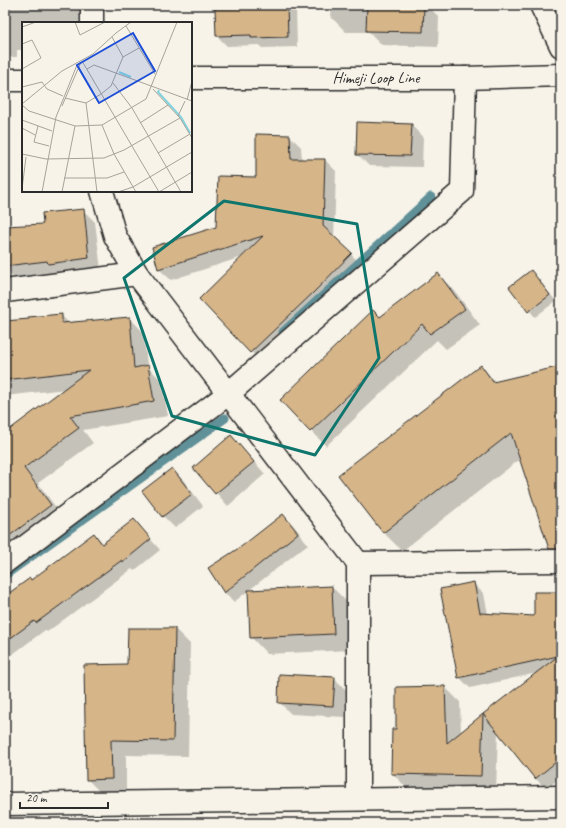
<svg xmlns="http://www.w3.org/2000/svg" width="566" height="828" font-family="Caveat,sans-serif">
  <rect width="100%" height="100%" fill="#f7f3e8"/>
  <filter id="ink" filterUnits="userSpaceOnUse"><feTurbulence type="fractalNoise" baseFrequency=".025" numOctaves="2"/><feDisplacementMap in="SourceGraphic" scale="8" xChannelSelector="R" yChannelSelector="G"/><feConvolveMatrix kernelMatrix="1 2 1 2 8 2 1 2 1" color-interpolation-filters="sRGB"/></filter>
  <g filter="url(#ink)">
    <g fill="#0003">
      <polygon points="5,5 81,5 89,23 23,23 23,50 17,50 17,57 5,57"/>
      <polygon points="251,5 296,5 297,47 262,48 259,45 227,46 217,36 251,7"/>
      <polygon points="332,5 427,5 439,17 438,47 382,45 369,32 346,32 331,17"/>
      <polygon points="411,125 423,137 422,167 369,166 357,154"/>
      <polygon points="290,136 301,147 302,160 325,160 336,171 334,238 362,265 263,364 201,299 242,257 171,280 159,269 217,228"/>
      <polygon points="83,210 95,222 101,270 60,275 58,273 14,278 5,269 5,227 44,225"/>
      <polygon points="531,271 556,301 535,317 510,287"/>
      <polygon points="438,275 454,290 480,325 446,349 437,340 326,446 311,431 380,318"/>
      <polygon points="61,315 70,324 130,318 144,333 147,366 162,381 168,416 83,430 93,443 38,483 65,520 5,553 5,434 66,389 5,396 5,322"/>
      <polygon points="481,366 496,382 561,369 561,551 545,536 520,459 402,551 383,532"/>
      <polygon points="231,436 265,474 228,506 194,468"/>
      <polygon points="172,469 184,481 203,506 175,528 163,516"/>
      <polygon points="283,515 293,525 308,544 234,602 224,592 243,547"/>
      <polygon points="134,520 160,550 134,571 132,569 47,632 45,630 5,660 5,599 31,581 94,534 104,544"/>
      <polygon points="473,583 484,594 488,614 535,617 561,593 561,777 546,789 536,779 498,731 496,791 407,788 392,773 397,730 445,687 460,702 461,733 483,716 486,719 537,673 470,688 459,677"/>
      <polygon points="332,587 348,603 350,650 267,654 251,637"/>
      <polygon points="175,629 190,644 188,756 126,755 126,793 102,794 87,779 128,665"/>
      <polygon points="334,678 346,690 345,717 291,714 279,702"/>
      <polygon points="117,816 124,823 76,823 83,817"/>
      <polygon points="537,816 543,823 528,823"/>
    </g>
    <g fill="none" stroke-linecap="round" stroke-linejoin="round">
      <g stroke="#609098" stroke-width="9">
        <polyline points="283,332 431,197"/>
        <polyline points="5,575 225,418"/>
      </g>
    </g>
    <g fill="#d6b589" stroke="#2b2b2b">
      <polygon points="250,5 287,5 288,37 251,38 251,35 216,36 215,8 250,7"/>
      <polygon points="367,5 424,5 423,32 366,31"/>
      <polygon points="357,122 412,124 410,156 356,155"/>
      <polygon points="256,134 290,135 291,159 325,159 323,226 352,253 315,291 250,353 199,299 263,236 158,269 152,247 216,227 218,176 256,177"/>
      <polygon points="84,209 89,258 48,264 47,261 5,266 5,226 43,224 42,213"/>
      <polygon points="531,270 550,295 528,312 509,287"/>
      <polygon points="438,273 465,309 430,334 422,324 310,432 280,400 373,310 380,317"/>
      <polygon points="62,314 62,323 130,317 134,368 148,365 154,401 70,416 79,428 24,468 51,505 5,539 5,433 89,370 5,380 5,321 29,319 28,317"/>
      <polygon points="481,365 493,382 561,366 561,549 549,549 511,433 383,533 338,475"/>
      <polygon points="231,435 254,462 215,494 193,468"/>
      <polygon points="172,468 192,494 162,517 142,491"/>
      <polygon points="283,514 298,533 224,593 208,568 242,546"/>
      <polygon points="134,519 151,539 123,562 122,560 36,623 34,621 5,642 5,596 30,578 31,580 94,533 102,544"/>
      <polygon points="474,582 480,613 534,616 534,592 561,592 561,758 535,779 483,714 558,656 458,678 440,589"/>
      <polygon points="332,586 334,634 250,638 248,590"/>
      <polygon points="128,628 175,628 173,741 111,740 112,779 86,780 84,665 127,664"/>
      <polygon points="279,674 335,677 333,706 278,703"/>
      <polygon points="445,686 447,743 483,714 481,776 391,774 392,729 396,729 396,687"/>
    </g>
    <g fill="none" stroke-linecap="round" stroke-linejoin="round">
      <g stroke="#2b2b2b" stroke-width="25">
        <g id="minor">
          <polyline points="92,23 92,5"/>
          <polyline points="102,191 115,236 137,274 358,563 358,799"/>
          <polyline points="5,291 137,274"/>
          <polyline points="5,562 228,394 462,191 465,78"/>
          <polyline points="358,563 561,561"/>
          <polyline points="5,804 561,797"/>
        </g>
      </g>
      <g stroke="#2b2b2b" stroke-width="25">
        <g id="secondary">
          <polyline points="541,5 561,46"/>
          <path id="s1" d="M 191,78 L 465,78 L 561,75"/>
          <polyline points="5,80 23,80"/>
        </g>
      </g>
      <use href="#minor" stroke="#f7f3e8" stroke-width="22"/>
      <use href="#secondary" stroke="#f7f3e8" stroke-width="22"/>
    </g>
  </g>
  <path fill="none" stroke="#0f766e" stroke-width="3" stroke-linejoin="round" d="M 224,201 L 357,224 L 379,358 L 315,455 L 172,416 L 124,278 Z"/>
  <g text-anchor="middle" dominant-baseline="central" stroke-width="3" stroke-linejoin="round" paint-order="stroke">
    <g font-size="16" fill="#2b2b2b" stroke="#f7f3e8">
      <text stroke="none"><textPath href="#s1" startOffset="185">Himeji Loop Line</textPath></text>
    </g>
  </g>
  <g transform="translate(22 22)">
    <rect width="170" height="170" fill="#f7f3e8"/>
    <path fill="none" stroke="#84d4e0" stroke-width="2" d="M 97,50 L 109,55M 137,68 L 136,70 L 159,95 L 168,111"/>
    <path fill="none" stroke="#a5a39c" stroke-width="1" d="M 53,0 L 58,13 L 83,0M 104,4 L 133,52M 0,5 L 14,0M 90,15 L 101,35M 0,22 L 10,18 L 19,36 L 0,47M 60,39 L 137,170M 65,47 L 72,43 L 170,79M 91,61 L 110,86 L 159,170M 0,65 L 20,60 L 25,67 L 41,74M 131,67 L 158,96 L 170,116M 43,76 L 64,81 L 79,72 L 89,64 L 101,35 L 117,26M 165,78 L 170,59M 64,81 L 75,170M 0,82 L 40,49 L 71,32 L 94,11 L 109,0M 0,83 L 7,89 L 53,104 L 80,103 L 124,77 L 155,0M 40,84 L 59,40M 156,94 L 163,79M 0,98 L 30,109M 118,101 L 146,83M 80,103 L 92,132 L 114,170M 16,104 L 12,120 L 27,124M 0,106 L 13,113M 136,131 L 168,112M 0,132 L 24,137 L 82,136 L 102,128 L 158,96M 42,156 L 85,156 L 102,150M 0,167 L 4,135M 20,170 L 34,95 L 55,43M 40,170 L 53,104M 96,170 L 111,165 L 170,130M 137,170 L 170,150"/>
    <path fill="#1d4ed8" fill-opacity="0.15" stroke="#1d4ed8" stroke-width="2" d="M 111,11 L 133,49 L 77,81 L 55,43 Z"/>
    <rect width="170" height="170" fill="none" stroke="#2b2b2b" stroke-width="2"/>
  </g>
  <rect width="566" height="828" fill="none" stroke="#f7f3e8" stroke-width="20"/>
  <rect x="10" y="10" width="546" height="808" fill="none" stroke="#2b2b2b" stroke-width="1.5" filter="url(#ink)"/>
  <path d="M20 802v6h88v-6" fill="none" stroke="#2b2b2b" stroke-width="2"/>
  <text x="26" y="802" font-size="12" fill="#2b2b2b" stroke="#f7f3e8" stroke-width="3" paint-order="stroke">20 m</text>
</svg>
